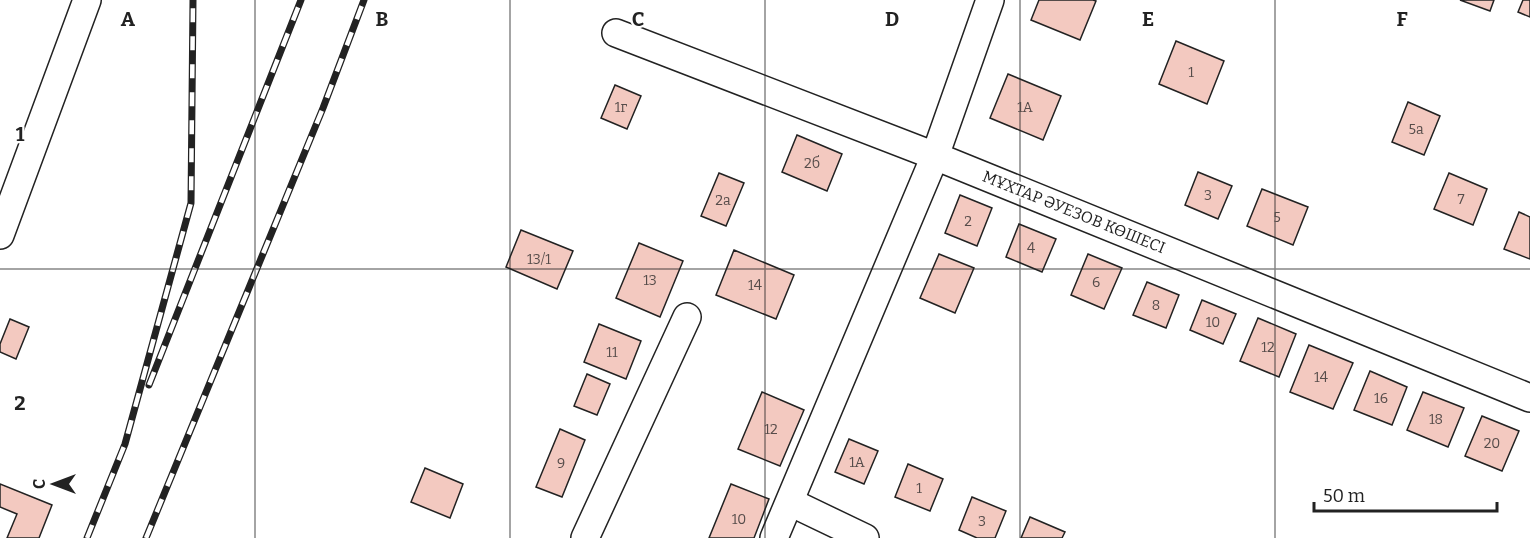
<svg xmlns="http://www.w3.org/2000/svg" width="1530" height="538" font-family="Bitter,serif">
  <rect width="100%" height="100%" fill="#fff"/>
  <g fill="#f3c9c0" stroke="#222" stroke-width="1.5">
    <polygon points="1039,0 1093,0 1096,1 1080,40 1031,20"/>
    <polygon points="1460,0 1494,0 1490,11"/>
    <polygon points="1523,0 1530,0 1530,17 1518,12"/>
    <polygon points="1176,41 1224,61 1207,104 1159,84"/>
    <polygon points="1008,74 1061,96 1043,140 990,118"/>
    <polygon points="615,85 641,96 627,129 601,118"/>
    <polygon points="1408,102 1440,116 1424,155 1392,142"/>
    <polygon points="797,135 842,154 827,191 782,172"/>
    <polygon points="1198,172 1232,186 1218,219 1185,205"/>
    <polygon points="719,173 744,183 726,226 701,216"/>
    <polygon points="1449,173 1487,189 1473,225 1434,209"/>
    <polygon points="1262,189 1308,207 1293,245 1247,226"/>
    <polygon points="960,195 992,208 977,246 945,233"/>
    <polygon points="1519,212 1530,217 1530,259 1504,249"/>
    <polygon points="1019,224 1056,239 1042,272 1006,257"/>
    <polygon points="521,230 573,251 557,289 506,267"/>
    <polygon points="639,243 683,261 660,317 616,298"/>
    <polygon points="734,250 794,275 776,319 716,295"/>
    <polygon points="939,254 974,268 955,313 920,298"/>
    <polygon points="1088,254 1122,268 1104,309 1071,295"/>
    <polygon points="1147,282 1179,295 1166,328 1133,315"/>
    <polygon points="1202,300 1236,314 1223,344 1190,330"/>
    <polygon points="1258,318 1296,334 1279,377 1240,361"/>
    <polygon points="10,319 29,327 16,359 0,352 0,344"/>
    <polygon points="599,324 641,341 626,379 584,362"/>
    <polygon points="1309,345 1353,363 1333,409 1290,392"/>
    <polygon points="1370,371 1407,387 1392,425 1354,410"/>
    <polygon points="587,374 610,384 597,415 574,406"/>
    <polygon points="762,392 804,410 780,466 738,449"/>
    <polygon points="1423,392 1464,408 1448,447 1407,430"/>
    <polygon points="1482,416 1519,431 1502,471 1465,456"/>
    <polygon points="560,429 585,440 562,497 536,487"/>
    <polygon points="849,439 878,451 864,484 835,472"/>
    <polygon points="908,464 943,479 930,511 895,497"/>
    <polygon points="425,468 463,484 450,518 411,502"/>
    <polygon points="0,484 52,505 39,538 7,538 17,514 0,507"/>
    <polygon points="731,484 769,499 754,538 709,538"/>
    <polygon points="972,497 1006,511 995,538 977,538 959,530"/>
    <polygon points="1030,517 1065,532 1062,538 1021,538"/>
  </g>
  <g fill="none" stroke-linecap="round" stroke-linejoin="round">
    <g stroke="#222" stroke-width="30">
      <g id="minor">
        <polyline points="616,33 935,156 1530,398"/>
        <polyline points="0,235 87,0"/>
        <polyline points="790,502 865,538"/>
        <polyline points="585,538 687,317"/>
        <polyline points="774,538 935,156 990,0"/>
      </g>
    </g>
    <use href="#minor" stroke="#fff" stroke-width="27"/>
    <g stroke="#222" stroke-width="7">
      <g id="rail">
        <polyline points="149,385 301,0"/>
        <polyline points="87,538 125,444 191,203 193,0"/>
        <polyline points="146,538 323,108 364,0"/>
      </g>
    </g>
    <use href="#rail" stroke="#fff" stroke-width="4.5" stroke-dasharray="14" stroke-linecap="butt"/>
  </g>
  <path fill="none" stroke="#222" stroke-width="1.5" stroke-opacity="0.55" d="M 255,0 L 255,538M 510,0 L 510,538M 765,0 L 765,538M 1020,0 L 1020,538M 1275,0 L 1275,538M 0,269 L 1530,269"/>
  <g text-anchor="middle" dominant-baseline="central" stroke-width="4.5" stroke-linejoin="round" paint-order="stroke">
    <g font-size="14" fill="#564c4a">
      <text x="1191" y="72">1</text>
      <text x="621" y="107">1г</text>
      <text x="1025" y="107">1А</text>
      <text x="1416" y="129">5а</text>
      <text x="812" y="163">2б</text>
      <text x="1208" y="195">3</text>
      <text x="1461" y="199">7</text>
      <text x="723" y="200">2а</text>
      <text x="1277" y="217">5</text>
      <text x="968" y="221">2</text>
      <text x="1031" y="248">4</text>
      <text x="539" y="259">13/1</text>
      <text x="650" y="280">13</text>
      <text x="1096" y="282">6</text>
      <text x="755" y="285">14</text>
      <text x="1156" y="305">8</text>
      <text x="1213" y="322">10</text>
      <text x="1268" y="347">12</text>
      <text x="612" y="352">11</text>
      <text x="1321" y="377">14</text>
      <text x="1381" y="398">16</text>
      <text x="1436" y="419">18</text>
      <text x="771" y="429">12</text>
      <text x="1492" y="443">20</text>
      <text x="857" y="462">1А</text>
      <text x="561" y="463">9</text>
      <text x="919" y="488">1</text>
      <text x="739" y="519">10</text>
      <text x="982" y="521">3</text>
    </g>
    <g font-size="16" fill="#222" stroke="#fff">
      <text transform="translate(1074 212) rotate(22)">МҰХТАР ӘУЕЗОВ КӨШЕСІ</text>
    </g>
  </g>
  <g font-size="20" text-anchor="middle" font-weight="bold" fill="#222" stroke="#fff" stroke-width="4.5" stroke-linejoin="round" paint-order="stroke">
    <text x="128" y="26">A</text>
    <text x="382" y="26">B</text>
    <text x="638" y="26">C</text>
    <text x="892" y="26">D</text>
    <text x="1148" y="26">E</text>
    <text x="1402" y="26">F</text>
    <text x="20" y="141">1</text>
    <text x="20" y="410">2</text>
  </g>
  <g transform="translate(54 484) rotate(270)" stroke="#ffffff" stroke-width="4.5" paint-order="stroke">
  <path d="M0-4.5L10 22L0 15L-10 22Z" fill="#222222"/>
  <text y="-9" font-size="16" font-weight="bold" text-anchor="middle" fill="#222222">С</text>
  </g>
  <path d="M1314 502v9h183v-9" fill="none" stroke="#222222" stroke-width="3"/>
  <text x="1323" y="502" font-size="18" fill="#222222" stroke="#ffffff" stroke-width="4.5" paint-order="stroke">50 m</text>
</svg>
